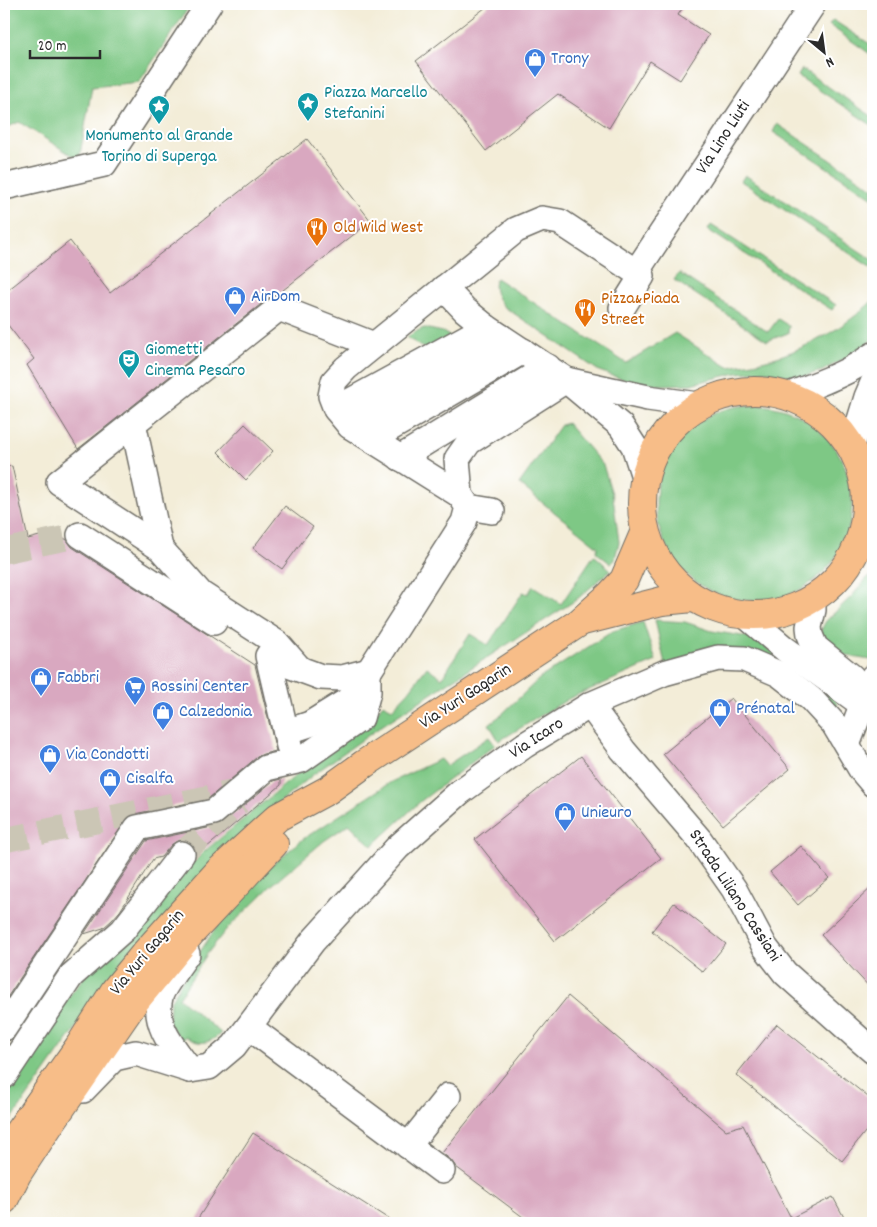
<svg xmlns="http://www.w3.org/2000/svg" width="877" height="1227" font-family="Dekko,sans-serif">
  <rect width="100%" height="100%" fill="#fff"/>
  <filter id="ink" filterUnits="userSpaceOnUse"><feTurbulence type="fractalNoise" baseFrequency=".02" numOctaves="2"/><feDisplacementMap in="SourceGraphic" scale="10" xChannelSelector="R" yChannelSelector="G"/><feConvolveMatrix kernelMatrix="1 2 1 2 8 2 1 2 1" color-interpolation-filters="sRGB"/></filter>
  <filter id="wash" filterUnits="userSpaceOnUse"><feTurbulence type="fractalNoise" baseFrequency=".0096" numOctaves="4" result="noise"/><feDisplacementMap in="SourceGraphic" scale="20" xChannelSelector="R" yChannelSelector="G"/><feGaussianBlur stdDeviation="1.12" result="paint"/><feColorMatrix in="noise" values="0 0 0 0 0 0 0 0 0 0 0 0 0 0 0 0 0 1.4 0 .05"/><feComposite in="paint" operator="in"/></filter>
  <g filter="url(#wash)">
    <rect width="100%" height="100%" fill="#f3edd8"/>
    <g fill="#7ec885" stroke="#547a58">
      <polygon points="4,4 191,4 139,82 92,87 79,160 19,122 4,129"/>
      <polygon points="833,20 873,46 873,56 829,25"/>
      <polygon points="802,69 873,117 873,126 798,76"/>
      <polygon points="777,124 873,188 873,198 773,132"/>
      <polygon points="745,175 873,260 873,269 741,181"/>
      <polygon points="711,225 836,305 832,310 708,230"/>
      <polygon points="679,273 768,332 778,319 789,326 788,333 767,341 674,280"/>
      <path d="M 496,278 L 626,363 L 675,333 L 728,367 C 739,365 751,364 762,361 C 799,353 847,327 873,300 L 873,337 L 864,348 L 822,371 L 801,377 L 783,375 L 764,371 L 737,373 L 691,384 L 659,385 L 625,380 L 599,371 L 503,306 C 497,298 491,288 496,278 Z"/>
      <polygon points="424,328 443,332 452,338 429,352 407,337 415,332"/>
      <circle cx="754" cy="503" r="98"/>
      <polygon points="567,423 603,465 613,497 619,542 615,558 611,564 596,552 598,547 519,484 561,425"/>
      <polygon points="594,555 611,570 576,600 383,725 314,774 243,833 108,983 4,1130 4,1094 56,1013 99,958 179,875 200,855 300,772 371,719 383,704 392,709 409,691 427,667 442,678 470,634 488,645 523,592 528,594 533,586 561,604"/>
      <path d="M 873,575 L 873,653 L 871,660 C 849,657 828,654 821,630 L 826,621 L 853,595 L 867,578 Z"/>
      <polygon points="655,620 685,622 712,631 754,638 837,701 838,712 774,662 665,664"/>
      <polygon points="643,622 656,661 570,698 499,741 489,724 501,715 540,678 613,631"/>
      <path d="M 489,737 L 495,745 L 421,801 L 372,846 L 349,824 L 324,841 L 272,885 L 225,931 L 207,954 L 179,998 L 221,1033 C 209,1044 199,1046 185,1036 L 182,1041 L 169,1024 L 170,1002 L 188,970 L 240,891 L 303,839 L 391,782 L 440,759 L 446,766 Z"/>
    </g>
    <g id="blocks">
      <g fill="#d9a8c0">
        <polygon points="490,4 685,4 678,15 709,35 680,80 650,61 609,128 558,94 486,151 416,61"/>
        <polygon points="307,139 371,221 278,294 270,297 78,449 27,365 34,359 4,320 4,293 70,241 110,293"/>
        <polygon points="245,424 273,451 246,480 218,452"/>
        <polygon points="12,466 28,539 55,532 67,540 72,547 255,665 276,751 263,754 257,757 208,799 134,814 126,820 4,1002 4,467"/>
        <polygon points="285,506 313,527 282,569 253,548"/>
        <polygon points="731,698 790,769 723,825 663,754"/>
        <polygon points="581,756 661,858 555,941 475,839"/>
        <polygon points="281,779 281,785 206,848 196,851 195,848 190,842 183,840 177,841 171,845 161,857 153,859 120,911 112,920 103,928 84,934 146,841 217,826 223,823 273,781"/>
        <polygon points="801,846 829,878 798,905 770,872"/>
        <polygon points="873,886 873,991 821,935"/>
        <polygon points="674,903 726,944 703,972 652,931"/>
        <polygon points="568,996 726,1130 743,1125 791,1218 833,1197 847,1223 531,1223 456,1167 451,1160 442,1153"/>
        <polygon points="777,1024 873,1101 873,1122 842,1161 736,1075"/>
        <polygon points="253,1133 395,1223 195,1223"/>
      </g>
    </g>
  </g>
  <g filter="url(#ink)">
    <use href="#blocks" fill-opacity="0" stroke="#716f68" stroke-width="1"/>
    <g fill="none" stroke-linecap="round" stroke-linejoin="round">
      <g stroke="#cbc6b5" stroke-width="25" stroke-dasharray="25 12" stroke-linecap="butt">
        <polyline points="4,551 80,535"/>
        <polyline points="4,840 246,790"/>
        <polyline points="182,854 239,802"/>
      </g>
      <g stroke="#716f68" stroke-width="28">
        <g id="minor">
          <polyline points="4,187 104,164 209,4"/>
          <polyline points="444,288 465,310 486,327 566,380 621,426 634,446 644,477"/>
          <polyline points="622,308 642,276"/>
          <path d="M 789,395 C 818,384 849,373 873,355"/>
          <polyline points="336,409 486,327"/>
          <polyline points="133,423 160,548"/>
          <polyline points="350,426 501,337"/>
          <polyline points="372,439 523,351"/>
          <polyline points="852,446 867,397 873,383"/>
          <polyline points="400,458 548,367"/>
          <polyline points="460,495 350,426 336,409 331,396 334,381 346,368 516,230 542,219 560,222 636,272 813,4"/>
          <polyline points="468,507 492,511"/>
          <polyline points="80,535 214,622"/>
          <polyline points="813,599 813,610 809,627 810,635 815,647 852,677 858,691"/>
          <polyline points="745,615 785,649 863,705"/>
          <polyline points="268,656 289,746"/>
          <polyline points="283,663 321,677 342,678 369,671"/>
          <polyline points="299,668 277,643 201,594 160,548 59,482 279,308 374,345"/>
          <polyline points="590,705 623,750 699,839 734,889 765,947 785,973 859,1039 873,1051"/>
          <polyline points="286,732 310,724 347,701 360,688 369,671 464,522 468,507 460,495 457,459 469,442 566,380 648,398 698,405"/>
          <polyline points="847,745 873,677"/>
          <path d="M 187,954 C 181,963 162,988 160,997 C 153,1026 174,1048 190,1070"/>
          <polyline points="249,1027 442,1171"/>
          <polyline points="4,1028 137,828 214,812 266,768 301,760 361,718 368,692 368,676"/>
          <polyline points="4,1076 71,976 123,930 182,854"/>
          <polyline points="83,1090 114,1058 136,1053 190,1070 209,1067 234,1046 313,941 397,848 460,792 525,745 590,705 664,673 718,658 744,659 779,674 811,699 834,724 862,771 873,784"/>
          <polyline points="408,1146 448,1096"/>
        </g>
      </g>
      <g stroke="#716f68" stroke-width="30">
        <g id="major">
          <circle cx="754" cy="503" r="112"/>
          <polyline points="583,621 662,601 693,598"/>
          <polyline points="4,1152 78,1048 115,990 146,952 219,871 278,817 328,790 364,764 580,622 609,596 624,580 645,531"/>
          <polyline points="4,1200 17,1174 50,1124 135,1001 191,933 274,844"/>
        </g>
      </g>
      <use href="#minor" stroke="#fff" stroke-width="25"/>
      <use href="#major" stroke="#f7bd88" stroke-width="28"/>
    </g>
  </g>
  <defs>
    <g id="shop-pin" transform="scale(1.125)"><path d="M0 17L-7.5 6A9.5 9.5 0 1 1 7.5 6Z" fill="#3f7fe0" stroke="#fff"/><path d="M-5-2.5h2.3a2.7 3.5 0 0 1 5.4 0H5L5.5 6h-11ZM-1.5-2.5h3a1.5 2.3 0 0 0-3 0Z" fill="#fff"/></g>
    <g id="sight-pin" transform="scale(1.125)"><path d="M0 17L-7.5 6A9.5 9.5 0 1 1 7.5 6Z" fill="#0f9aa8" stroke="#fff"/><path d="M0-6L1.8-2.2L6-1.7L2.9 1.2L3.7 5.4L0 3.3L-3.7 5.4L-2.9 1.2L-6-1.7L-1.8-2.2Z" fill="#fff"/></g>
    <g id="restaurant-pin" transform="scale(1.125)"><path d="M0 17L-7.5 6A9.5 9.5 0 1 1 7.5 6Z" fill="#e8710a" stroke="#fff"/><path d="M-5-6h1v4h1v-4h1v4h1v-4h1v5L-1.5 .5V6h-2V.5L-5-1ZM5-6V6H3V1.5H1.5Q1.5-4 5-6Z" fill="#fff"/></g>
    <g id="theatre-pin" transform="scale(1.125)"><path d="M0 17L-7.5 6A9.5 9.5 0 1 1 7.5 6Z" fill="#0f9aa8" stroke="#fff"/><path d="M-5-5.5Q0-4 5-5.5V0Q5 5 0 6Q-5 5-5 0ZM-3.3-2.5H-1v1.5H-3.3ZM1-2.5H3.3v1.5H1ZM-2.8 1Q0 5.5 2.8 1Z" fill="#fff"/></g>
    <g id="supermarket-pin" transform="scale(1.125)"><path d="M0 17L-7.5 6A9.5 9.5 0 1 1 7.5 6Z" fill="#3f7fe0" stroke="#fff"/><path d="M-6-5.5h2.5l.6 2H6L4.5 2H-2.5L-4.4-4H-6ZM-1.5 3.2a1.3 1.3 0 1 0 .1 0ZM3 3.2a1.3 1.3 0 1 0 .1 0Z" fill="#fff"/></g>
  </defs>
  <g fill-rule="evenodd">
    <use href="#shop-pin" x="535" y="59"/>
    <use href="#sight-pin" x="308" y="103"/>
    <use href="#sight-pin" x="159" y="106"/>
    <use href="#restaurant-pin" x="317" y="228"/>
    <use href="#shop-pin" x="235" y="297"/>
    <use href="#restaurant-pin" x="585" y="309"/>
    <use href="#theatre-pin" x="129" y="360"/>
    <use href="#shop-pin" x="41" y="678"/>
    <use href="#supermarket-pin" x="135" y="687"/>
    <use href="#shop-pin" x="720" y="709"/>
    <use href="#shop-pin" x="163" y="712"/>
    <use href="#shop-pin" x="50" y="755"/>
    <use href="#shop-pin" x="110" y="779"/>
    <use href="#shop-pin" x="565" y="813"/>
  </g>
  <g text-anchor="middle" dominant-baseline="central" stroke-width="4" stroke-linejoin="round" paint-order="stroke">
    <g font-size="18" fill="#366cbe" stroke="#fff" text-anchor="start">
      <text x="551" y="59">Trony</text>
      <text x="251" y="297">AirDom</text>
      <text x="57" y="678">Fabbri</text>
      <text x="151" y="687">Rossini Center</text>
      <text x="736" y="709">Prénatal</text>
      <text x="179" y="712">Calzedonia</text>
      <text x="66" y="755">Via Condotti</text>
      <text x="126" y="779">Cisalfa</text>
      <text x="581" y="813">Unieuro</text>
    </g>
    <g font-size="18" fill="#0d838f" stroke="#fff" text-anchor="start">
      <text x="324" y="93">Piazza Marcello<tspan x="324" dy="21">Stefanini</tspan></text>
      <text x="159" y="136" text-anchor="middle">Monumento al Grande<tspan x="159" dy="21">Torino di Superga</tspan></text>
      <text x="145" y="350">Giometti<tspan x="145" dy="21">Cinema Pesaro</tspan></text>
    </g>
    <g font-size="18" fill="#2b2b2b" stroke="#fff">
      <text transform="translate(724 138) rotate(-57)">Via Lino Liuti</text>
      <text transform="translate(466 697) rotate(-33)">Via Yuri Gagarin</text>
      <text transform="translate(537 739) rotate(-33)">Via Icaro</text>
      <text transform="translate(734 896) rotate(57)">Strada Liliano Cassiani</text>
      <text transform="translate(148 953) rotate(-50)">Via Yuri Gagarin</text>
    </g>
    <g font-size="18" fill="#c56008" stroke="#fff" text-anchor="start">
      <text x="333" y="228">Old Wild West</text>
      <text x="601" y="299">Pizza&amp;Piada<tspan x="601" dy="21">Street</tspan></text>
    </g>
  </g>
  <rect width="877" height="1227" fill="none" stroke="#fff" stroke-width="20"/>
  <g transform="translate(824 52) rotate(151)" stroke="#ffffff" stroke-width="4" paint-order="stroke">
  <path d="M0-4L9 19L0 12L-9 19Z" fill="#2b2b2b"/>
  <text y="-8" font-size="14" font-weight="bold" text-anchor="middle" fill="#2b2b2b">N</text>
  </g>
  <path d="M30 50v8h70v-8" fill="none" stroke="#2b2b2b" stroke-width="2.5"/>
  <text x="38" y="50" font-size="15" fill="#2b2b2b" stroke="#ffffff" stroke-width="4" paint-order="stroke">20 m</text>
</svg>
